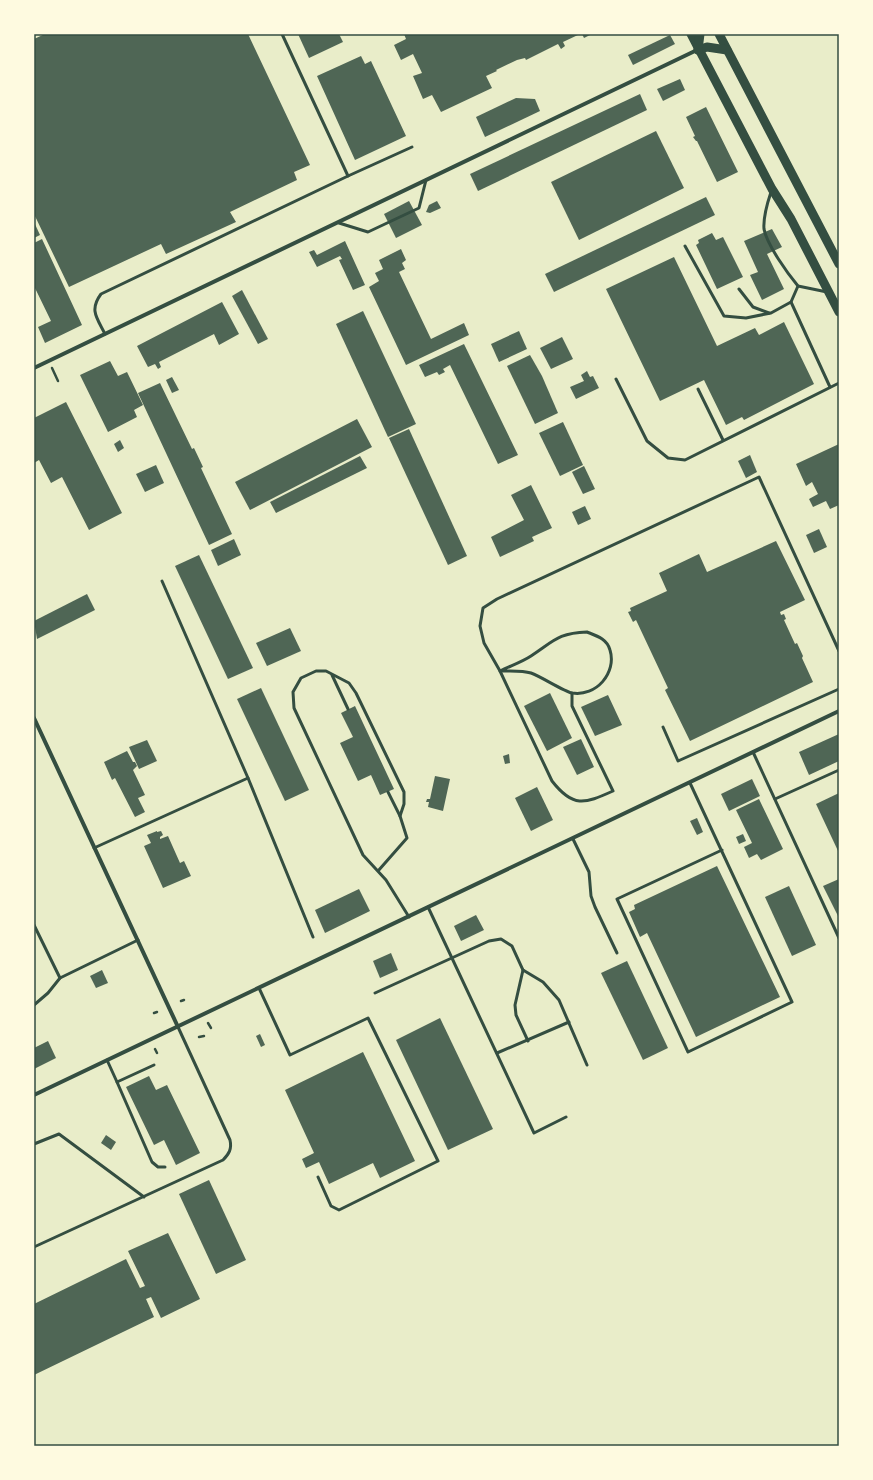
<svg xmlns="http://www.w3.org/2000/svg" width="873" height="1480" font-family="'Times New Roman',serif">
  <rect width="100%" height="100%" fill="#e9edc9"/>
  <g fill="#4f6655">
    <polygon points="45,34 248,34 310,165 294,172 297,180 230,212 236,222 166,254 161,244 69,287 34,214 34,39"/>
    <polygon points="298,34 339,34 343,42 309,58"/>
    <polygon points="404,34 580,34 563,42 565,46 561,49 558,44 526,60 525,58 517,60 496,70 497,71 486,76 492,88 441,112 432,95 423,99 413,76 422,73 413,54 401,60 394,45 406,39"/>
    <polygon points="582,34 592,34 584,38"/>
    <polygon points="670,35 675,44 633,65 628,55"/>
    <polygon points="361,56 365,64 371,61 406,136 355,160 317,76"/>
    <polygon points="680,79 685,90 663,101 657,89"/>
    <polygon points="640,94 647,110 478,191 470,174"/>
    <polygon points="516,98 535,99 540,111 485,137 476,117"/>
    <polygon points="706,107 738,172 717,182 697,141 696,141 693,137 695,136 686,117"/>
    <polygon points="656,131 684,188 579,240 551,182"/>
    <polygon points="706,197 715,215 554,292 545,274"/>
    <polygon points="409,201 422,225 396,238 384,214"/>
    <polygon points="437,201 441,208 430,213 426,212 429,205"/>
    <polygon points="34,222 40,235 34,238"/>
    <polygon points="772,229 782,247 767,254 784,289 762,300 750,275 758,272 744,241"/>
    <polygon points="712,233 716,240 723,237 743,277 717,289 696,245 699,243 698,240"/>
    <polygon points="42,239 82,325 45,343 38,327 51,321 34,286 34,243"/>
    <polygon points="345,241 365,285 353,290 339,260 342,259 340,256 317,267 309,252 314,250 317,255"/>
    <polygon points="401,249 406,260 402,263 405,269 399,272 431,339 464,323 469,335 406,365 369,287 379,281 375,273 383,269 379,260"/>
    <polygon points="674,257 717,346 755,328 759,335 784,322 814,384 744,420 742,417 726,425 704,380 660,401 606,289"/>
    <polygon points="242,290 268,339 258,344 232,296"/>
    <polygon points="222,302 239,334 219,345 214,334 159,362 161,367 158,369 155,364 148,367 137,346"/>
    <polygon points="363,311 416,424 388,437 336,324"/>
    <polygon points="519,331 527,349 499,362 491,344"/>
    <polygon points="562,337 573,359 551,369 540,348"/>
    <polygon points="464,344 518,455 498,464 450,365 443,369 445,372 439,375 437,372 425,377 419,365"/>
    <polygon points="530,355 542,376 558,413 535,424 507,366"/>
    <polygon points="110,361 118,376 127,372 143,405 134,410 137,417 108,432 80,375"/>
    <polygon points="587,371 590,377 593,376 599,388 576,399 570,387 584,381 581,375"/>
    <polygon points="172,377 179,390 172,393 166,380"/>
    <polygon points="160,383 192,449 194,448 203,467 201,468 232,534 209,545 138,393"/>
    <polygon points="66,402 122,513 89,530 62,477 51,483 39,460 34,463 34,418"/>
    <polygon points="357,419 372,447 250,510 235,482"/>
    <polygon points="563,422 583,465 560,476 539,433"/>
    <polygon points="409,429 467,556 448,565 389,438"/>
    <polygon points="120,440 124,448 118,452 114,444"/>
    <polygon points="839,444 839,505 830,509 826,501 813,507 809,499 818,494 812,482 806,486 796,464"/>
    <polygon points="750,455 757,472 746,478 738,461"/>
    <polygon points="360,456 367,468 276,513 270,502"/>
    <polygon points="156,465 164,483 145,492 136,474"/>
    <polygon points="584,466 595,489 583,494 572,472"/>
    <polygon points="531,485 552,528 532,537 534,541 500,557 491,537 524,520 511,495"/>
    <polygon points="585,506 591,519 578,525 572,512"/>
    <polygon points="819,529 827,547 814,553 806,535"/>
    <polygon points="234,539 241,555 218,566 211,550"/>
    <polygon points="776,541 805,600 780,612 781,615 784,614 786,619 784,620 795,644 797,643 803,656 802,658 813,682 690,741 665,690 668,688 636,620 633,622 628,612 631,611 630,608 667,591 659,573 699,554 707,572"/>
    <polygon points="199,555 253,668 228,679 175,566"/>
    <polygon points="87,594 95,610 37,639 34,621"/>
    <polygon points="290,628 301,651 267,666 256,643"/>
    <polygon points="261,688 309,790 285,801 237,699"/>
    <polygon points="550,693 572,738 547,751 524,706"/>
    <polygon points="608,695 622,725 595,736 581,707"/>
    <polygon points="355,706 394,789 380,795 371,775 358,781 340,743 353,737 341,713"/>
    <polygon points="839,734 839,761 809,775 799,752"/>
    <polygon points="581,739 594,767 577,775 563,747"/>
    <polygon points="147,740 157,761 139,769 129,747"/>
    <polygon points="127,751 133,762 135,762 137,766 133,770 145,795 138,798 145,812 135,817 115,778 112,780 104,762"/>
    <polygon points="509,754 510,763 505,764 503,756"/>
    <polygon points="435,776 450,779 443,811 428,807 429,802 426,802 427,799 430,799"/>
    <polygon points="752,779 760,796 729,811 721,794"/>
    <polygon points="537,787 553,820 531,831 515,798"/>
    <polygon points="839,793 839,853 816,804"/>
    <polygon points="759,799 783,849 761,860 757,854 749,858 744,847 752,843 736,810"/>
    <polygon points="697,818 703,832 697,835 690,821"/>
    <polygon points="157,831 157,832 161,831 163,835 160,837 160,839 168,836 180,863 184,861 191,876 163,888 144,846 151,843 147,835"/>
    <polygon points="743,834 746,841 739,844 736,837"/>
    <polygon points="717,866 780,997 696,1037 647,933 640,937 629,912 635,909 634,905"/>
    <polygon points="839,879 839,918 823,886"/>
    <polygon points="789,886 816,945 792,956 765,897"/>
    <polygon points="359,889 370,911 325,933 315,910"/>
    <polygon points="476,915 484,930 461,941 454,926"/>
    <polygon points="391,953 398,970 380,978 373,961"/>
    <polygon points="627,961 668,1048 643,1060 601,973"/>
    <polygon points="102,970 108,983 96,988 90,976"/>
    <polygon points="440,1018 493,1129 448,1150 396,1040"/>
    <polygon points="260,1034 265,1045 261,1047 256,1036"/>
    <polygon points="48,1041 56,1058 34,1069 34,1048"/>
    <polygon points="363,1052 415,1161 380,1178 373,1163 329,1184 319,1162 306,1168 302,1159 314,1153 285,1090"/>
    <polygon points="149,1076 156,1090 167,1085 200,1153 176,1165 164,1140 154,1145 126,1087"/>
    <polygon points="106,1135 116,1142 111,1150 101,1143"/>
    <polygon points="209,1180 246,1260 216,1274 179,1194"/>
    <polygon points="168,1233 200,1299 161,1318 151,1297 146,1299 154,1317 34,1375 34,1304 126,1259 140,1288 145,1286 128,1251"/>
  </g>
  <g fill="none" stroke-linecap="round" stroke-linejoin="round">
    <g stroke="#344e41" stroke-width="2.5">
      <polyline points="52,368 58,381"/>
      <polyline points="181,1001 184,1000"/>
      <polyline points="154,1013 157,1012"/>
      <polyline points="208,1023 211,1028"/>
      <polyline points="199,1037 204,1036"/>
      <polyline points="155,1049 157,1053"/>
    </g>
    <g stroke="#344e41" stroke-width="3">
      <polyline points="348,176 412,147"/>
      <path d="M 771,192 C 767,204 763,217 764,229 C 767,245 788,274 798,286 L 827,292"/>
      <polyline points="339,223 368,232 419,208 426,180"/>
      <polyline points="685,246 724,316 746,318 771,313 791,302 798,286"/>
      <polyline points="739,289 753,307 769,313"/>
      <polyline points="791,302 830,387"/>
      <path d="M 105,334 C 97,318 89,310 101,294 L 348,176 L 282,34"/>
      <polyline points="616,379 647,441 668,458 685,460 839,383"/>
      <polyline points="698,389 723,440"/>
      <polyline points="162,581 248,778 313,937"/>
      <path d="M 587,632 C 597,636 607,639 610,650 C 617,673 596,697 572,693 C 563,691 542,677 531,673 C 522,670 509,671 500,671 C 510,666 522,662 531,656 C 554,641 558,633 587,632 Z"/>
      <polyline points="332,675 348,709"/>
      <path d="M 572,693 L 572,706 L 613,791 C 584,804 573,808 552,781 L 500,671 L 484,643 L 480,626 L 483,608 L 497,599 L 759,477 L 839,651"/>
      <polyline points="663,727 678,761 839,689"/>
      <polyline points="753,752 839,938"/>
      <polyline points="690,783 792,1002 688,1052 617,899 722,850"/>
      <polyline points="388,792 400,816"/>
      <polyline points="775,799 839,770"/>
      <polyline points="573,839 589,872 591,896 595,907 617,953"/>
      <polyline points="94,848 248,778"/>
      <polyline points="378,871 407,838 400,816 404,804 404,792 356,693 349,683 326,671 316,671 301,678 293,692 294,708 363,855 386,880 409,917"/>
      <polyline points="428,907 534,1133 566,1117"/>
      <polyline points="34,925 60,978 138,940"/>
      <polyline points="523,970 515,1005 516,1015 528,1041"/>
      <polyline points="259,988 290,1055 368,1018 438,1161 339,1210 331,1206 318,1177"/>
      <polyline points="375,993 489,941 501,939 512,946 523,970 543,982 559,1000 587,1065"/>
      <polyline points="34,1005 48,993 60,978"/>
      <polyline points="497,1053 569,1022"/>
      <polyline points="107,1060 117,1082 154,1065"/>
      <polyline points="117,1082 152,1162 158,1167 165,1167"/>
      <polyline points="34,1144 59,1134 144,1197"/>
      <path d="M 34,1247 L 223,1160 C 229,1154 232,1149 230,1140 L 178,1027"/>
    </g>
    <g stroke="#344e41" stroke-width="4">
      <polyline points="34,368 697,50"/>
      <polyline points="34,718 178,1027"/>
      <polyline points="34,1095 839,711"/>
    </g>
    <g stroke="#344e41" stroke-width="9">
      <polyline points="691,34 772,189 791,219 839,312"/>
      <polyline points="719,34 839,264"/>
      <polyline points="698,50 707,47 727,50"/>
      <polyline points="698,50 700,34"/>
    </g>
  </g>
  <rect width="873" height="1480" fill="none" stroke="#fefae0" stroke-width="70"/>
  <rect x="35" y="35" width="803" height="1410" fill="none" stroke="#344e41" stroke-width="1.5"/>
</svg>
